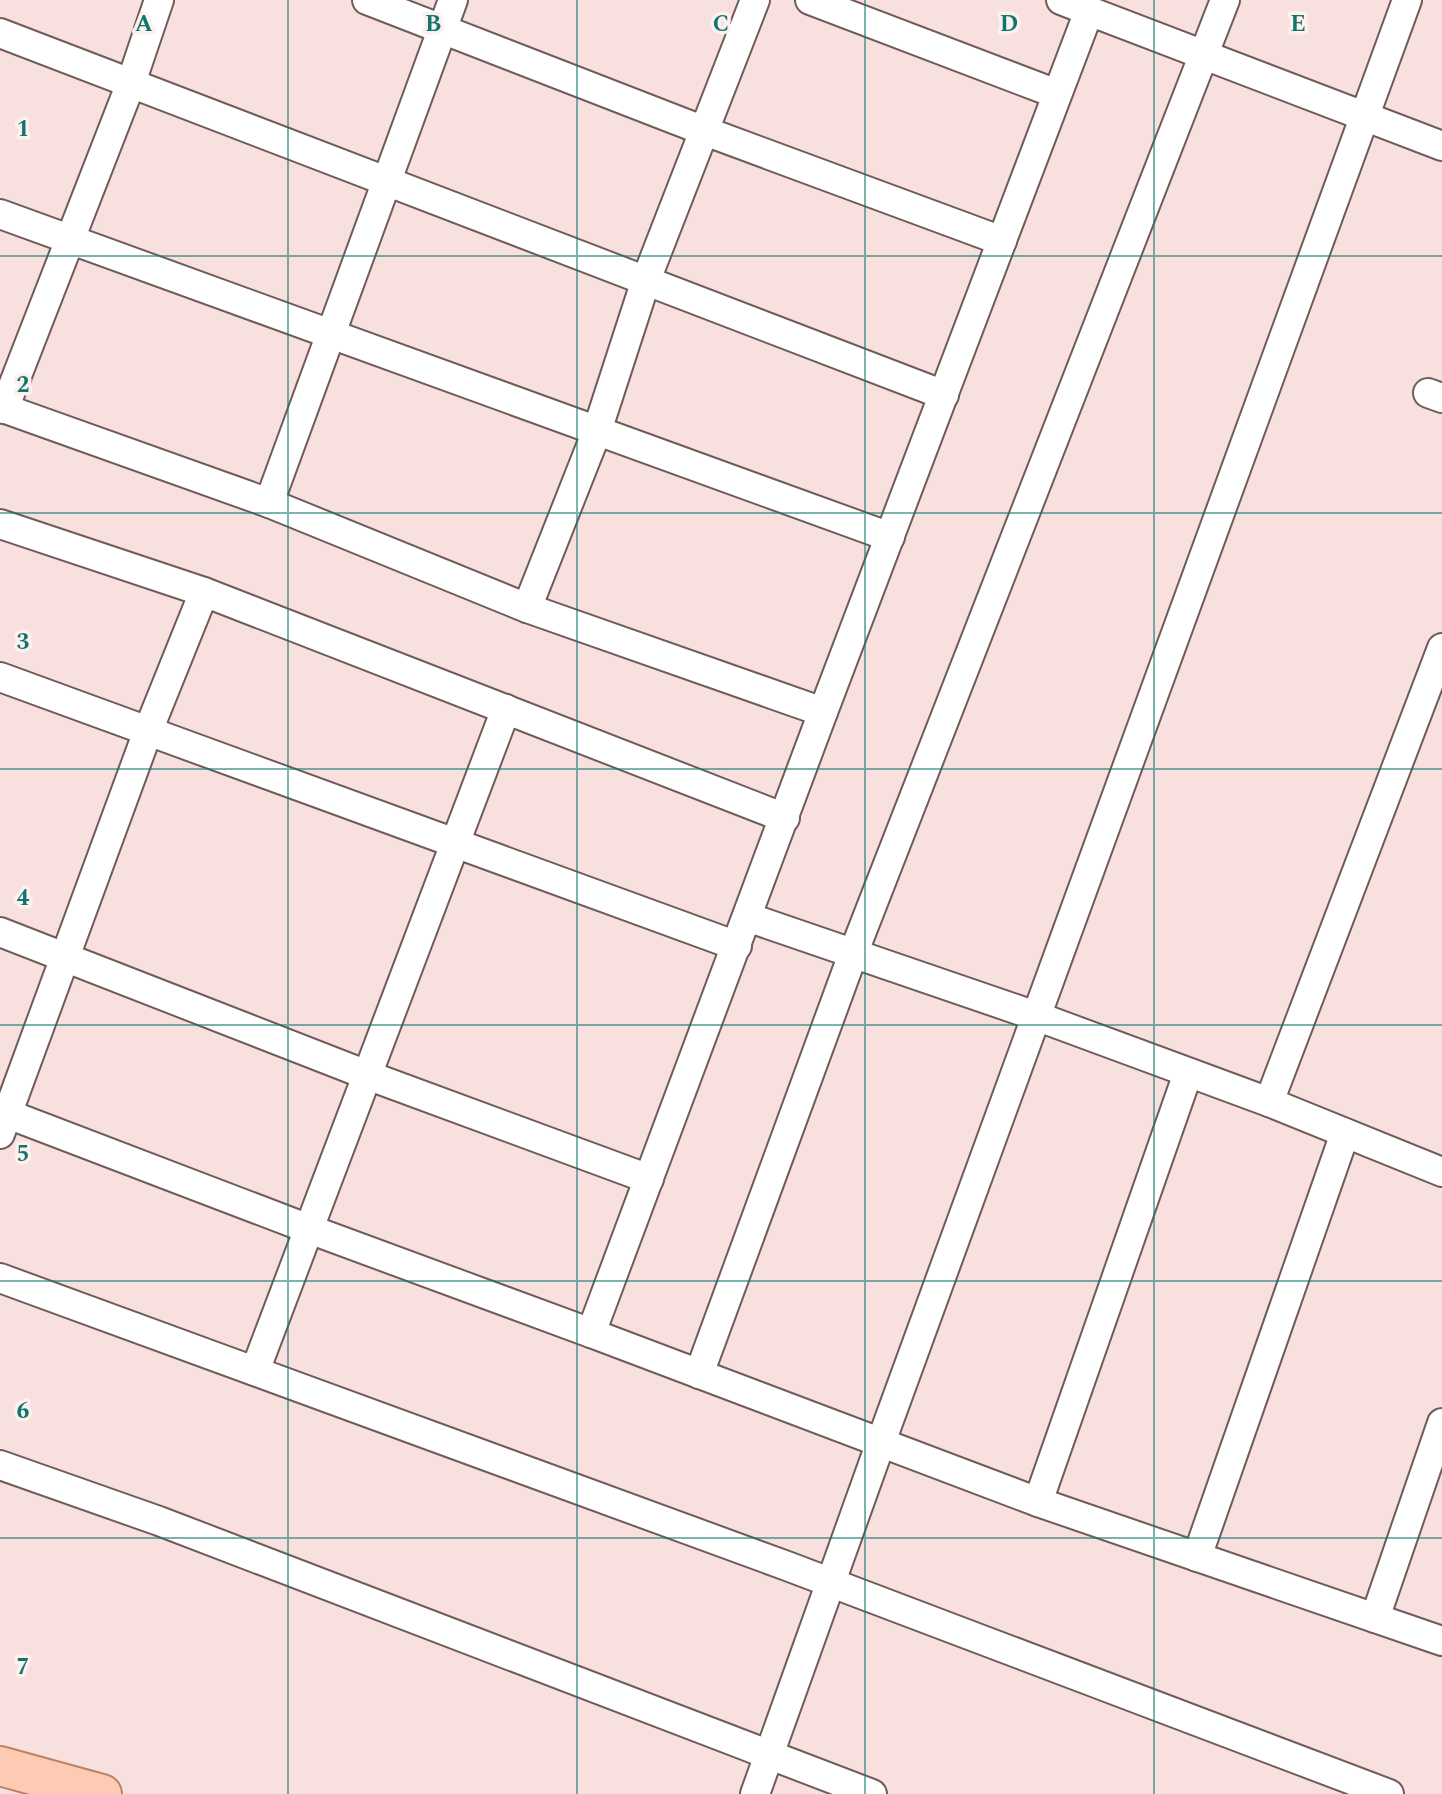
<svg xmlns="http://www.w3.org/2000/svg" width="1442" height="1794" font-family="Spectral,serif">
  <rect width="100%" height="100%" fill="#f7e0dd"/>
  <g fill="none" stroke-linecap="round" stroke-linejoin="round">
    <g stroke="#6f5c5a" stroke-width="32">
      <g id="minor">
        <polyline points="367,0 702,130 1002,241"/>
        <polyline points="810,0 1057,94"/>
        <polyline points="1061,0 1089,11"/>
        <polyline points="0,33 944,395"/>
        <polyline points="1442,146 1089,11 823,712 591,1333 1038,1502 1442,1641"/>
        <polyline points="0,214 890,537"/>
        <polyline points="1428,393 1442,398"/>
        <polyline points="0,407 269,503 527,608 823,712"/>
        <polyline points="4,409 131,83 159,0"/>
        <polyline points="269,503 453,0"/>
        <polyline points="0,524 204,592"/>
        <polyline points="527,608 597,431 646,280 755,0"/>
        <polyline points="1442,648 1269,1102 1442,1172"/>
        <polyline points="0,677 737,946"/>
        <polyline points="747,917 1036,1016 1269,1102"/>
        <polyline points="0,932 367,1075 649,1179"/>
        <polyline points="0,1111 309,1229 591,1333"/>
        <polyline points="0,1134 148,731 204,592 785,818"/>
        <polyline points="0,1278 787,1566 1389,1794"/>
        <polyline points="255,1371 506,709"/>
        <polyline points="699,1374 853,954 1225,0"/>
        <polyline points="0,1465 159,1521 872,1794"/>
        <polyline points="1038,1502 1188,1073"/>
        <polyline points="1197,1557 1345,1133"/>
        <polyline points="1375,1618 1442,1423"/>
        <polyline points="755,1794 881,1442 1407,0"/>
      </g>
    </g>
    <g stroke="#bc8267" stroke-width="42">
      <polyline id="primary" points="0,1766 102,1794"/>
    </g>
    <use href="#minor" stroke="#fff" stroke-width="28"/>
    <use href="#primary" stroke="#fdcbb3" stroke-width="38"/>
  </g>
  <path fill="none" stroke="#0f766e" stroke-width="2" stroke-opacity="0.55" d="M 288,0 L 288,1794M 577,0 L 577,1794M 865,0 L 865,1794M 1154,0 L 1154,1794M 0,256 L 1442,256M 0,513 L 1442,513M 0,769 L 1442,769M 0,1025 L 1442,1025M 0,1281 L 1442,1281M 0,1538 L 1442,1538"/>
  <g font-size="23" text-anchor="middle" font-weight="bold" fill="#0f766e" stroke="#fef0ee" stroke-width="7" stroke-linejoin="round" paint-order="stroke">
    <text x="144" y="31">A</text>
    <text x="433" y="31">B</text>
    <text x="721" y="31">C</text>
    <text x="1009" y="31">D</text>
    <text x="1298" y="31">E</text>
    <text x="23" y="136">1</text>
    <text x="23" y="392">2</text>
    <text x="23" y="649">3</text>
    <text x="23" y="905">4</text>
    <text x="23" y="1161">5</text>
    <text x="23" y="1418">6</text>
    <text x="23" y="1674">7</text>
  </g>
</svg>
